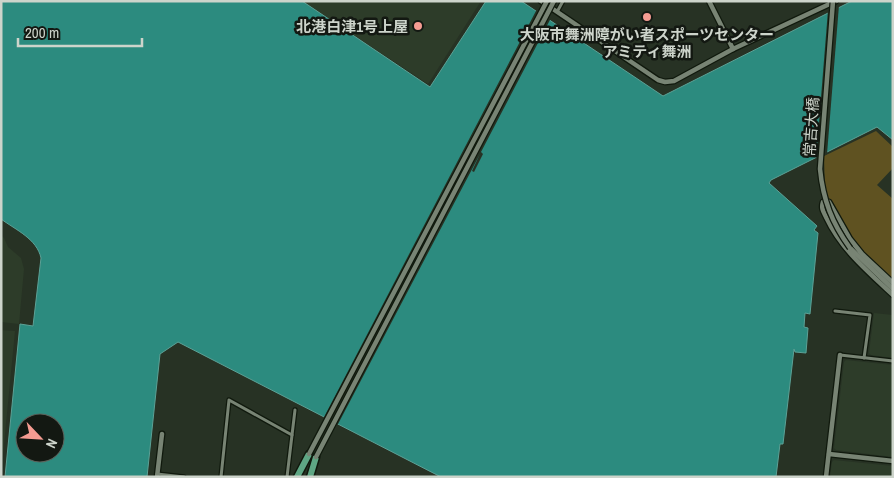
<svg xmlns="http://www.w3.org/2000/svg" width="894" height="478" font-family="'Archivo Narrow','Noto Sans JP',sans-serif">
  <rect width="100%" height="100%" fill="#273224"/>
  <g fill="#2d3c29">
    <polygon points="302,1 481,1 428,84"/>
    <polygon points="2,236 4,238 8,247 21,258 24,269 19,324 1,322"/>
    <polygon points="874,313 893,315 893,358 871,355 869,353"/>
    <polygon points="1,330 15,331 1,475"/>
    <polygon points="846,360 893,365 893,457 836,450 834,448 844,362"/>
    <polygon points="834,460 893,466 893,477 830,477 832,462"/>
  </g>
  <polygon fill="#5f5221" points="876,131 893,147 893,168 877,185 893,199 893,282 861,251 847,234 825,191 824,156"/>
  <path fill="#2c8b7f" stroke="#5ca196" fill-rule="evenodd" d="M 1,1 L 302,1 L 430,87 L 486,1 L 521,1 L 663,96 L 852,1 L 893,1 L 893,140 L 877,127 L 771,180 L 769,183 L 817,226 L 814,230 L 818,233 L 810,314 L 805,313 L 804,327 L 808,328 L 806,353 L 795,352 L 794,349 L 783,444 L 780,444 L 776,477 L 441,477 L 178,342 L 160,354 L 147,477 L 5,477 L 20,324 L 33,326 L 41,258 C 37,239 16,230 1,219 ZM 25,423 L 55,423 L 55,453 L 25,453 Z"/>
  <g fill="#273224">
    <polygon points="839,5 827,154 816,160 828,10"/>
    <polygon points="537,9 551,18 481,152 483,154 474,172 472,171 480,154 337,426 323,419"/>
  </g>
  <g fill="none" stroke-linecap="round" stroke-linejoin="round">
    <g stroke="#10190d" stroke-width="5.5">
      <g id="minor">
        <polyline points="557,12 563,1"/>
        <polyline points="835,311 870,315 864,358"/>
        <polyline points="840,355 893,361"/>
        <polyline points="292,435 295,410"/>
        <polyline points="157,474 184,477"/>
        <polyline points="221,477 229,400 292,435 287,477"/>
      </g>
    </g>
    <g stroke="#10190d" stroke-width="7">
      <g id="tertiary">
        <polyline points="541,1 658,80 665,82 674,81 733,49 836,1"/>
        <polyline points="709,1 733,49"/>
        <polyline points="850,248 893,289"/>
        <path d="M 893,283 L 862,254 L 850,239 L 829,202 L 826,201 L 823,202 C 821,208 823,211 826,217 C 841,249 867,271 893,295"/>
        <polyline points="829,454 893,461"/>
        <polyline points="157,477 162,434"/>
        <polyline points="826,477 840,355"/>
      </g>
    </g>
    <g stroke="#10190d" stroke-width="9">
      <g id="motorway">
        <polyline points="297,477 309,454"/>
        <polyline points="310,477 316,457"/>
      </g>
    </g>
    <use href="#minor" stroke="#788474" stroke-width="3"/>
    <use href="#tertiary" stroke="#788474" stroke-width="4.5"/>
    <use href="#motorway" stroke="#5ea784" stroke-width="6"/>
    <g stroke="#10190d" stroke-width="7" stroke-linecap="butt">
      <g id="tertiary-bridge">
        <path d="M 833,1 L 820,169 C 823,200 832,223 850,248"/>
        <polyline points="309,454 547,1"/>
        <polyline points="316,457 554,1"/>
      </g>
    </g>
    <use href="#tertiary-bridge" stroke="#788474" stroke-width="4.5"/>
  </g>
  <g fill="#f59c92" stroke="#131812" stroke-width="2">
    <circle cx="647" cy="17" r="5"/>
    <circle cx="418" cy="26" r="5"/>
  </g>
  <g text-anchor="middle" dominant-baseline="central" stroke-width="5" stroke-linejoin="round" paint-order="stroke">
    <g font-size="15" font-weight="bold" fill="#cdd4cb" stroke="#131812" text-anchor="end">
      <text x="408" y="26">北港白津1号上屋</text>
      <text x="647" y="34" text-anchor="middle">大阪市舞洲障がい者スポーツセンター<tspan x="647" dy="17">アミティ舞洲</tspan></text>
    </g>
    <g font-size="15" fill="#cdd4cb" stroke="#131812">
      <text transform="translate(811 127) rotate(-86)">常吉大橋</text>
    </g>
  </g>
  <rect width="894" height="478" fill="none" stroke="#cdd4cb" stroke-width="5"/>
  <g transform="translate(40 438) rotate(115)"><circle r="24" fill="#131812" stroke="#5d635c"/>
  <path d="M0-4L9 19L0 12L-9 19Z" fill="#f59c92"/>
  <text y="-8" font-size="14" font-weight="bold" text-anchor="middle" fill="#cdd4cb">N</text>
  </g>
  <path d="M18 38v8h124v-8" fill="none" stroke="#cdd4cb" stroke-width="2.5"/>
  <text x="25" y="38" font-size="15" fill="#cdd4cb" stroke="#131812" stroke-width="4" paint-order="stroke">200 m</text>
</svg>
